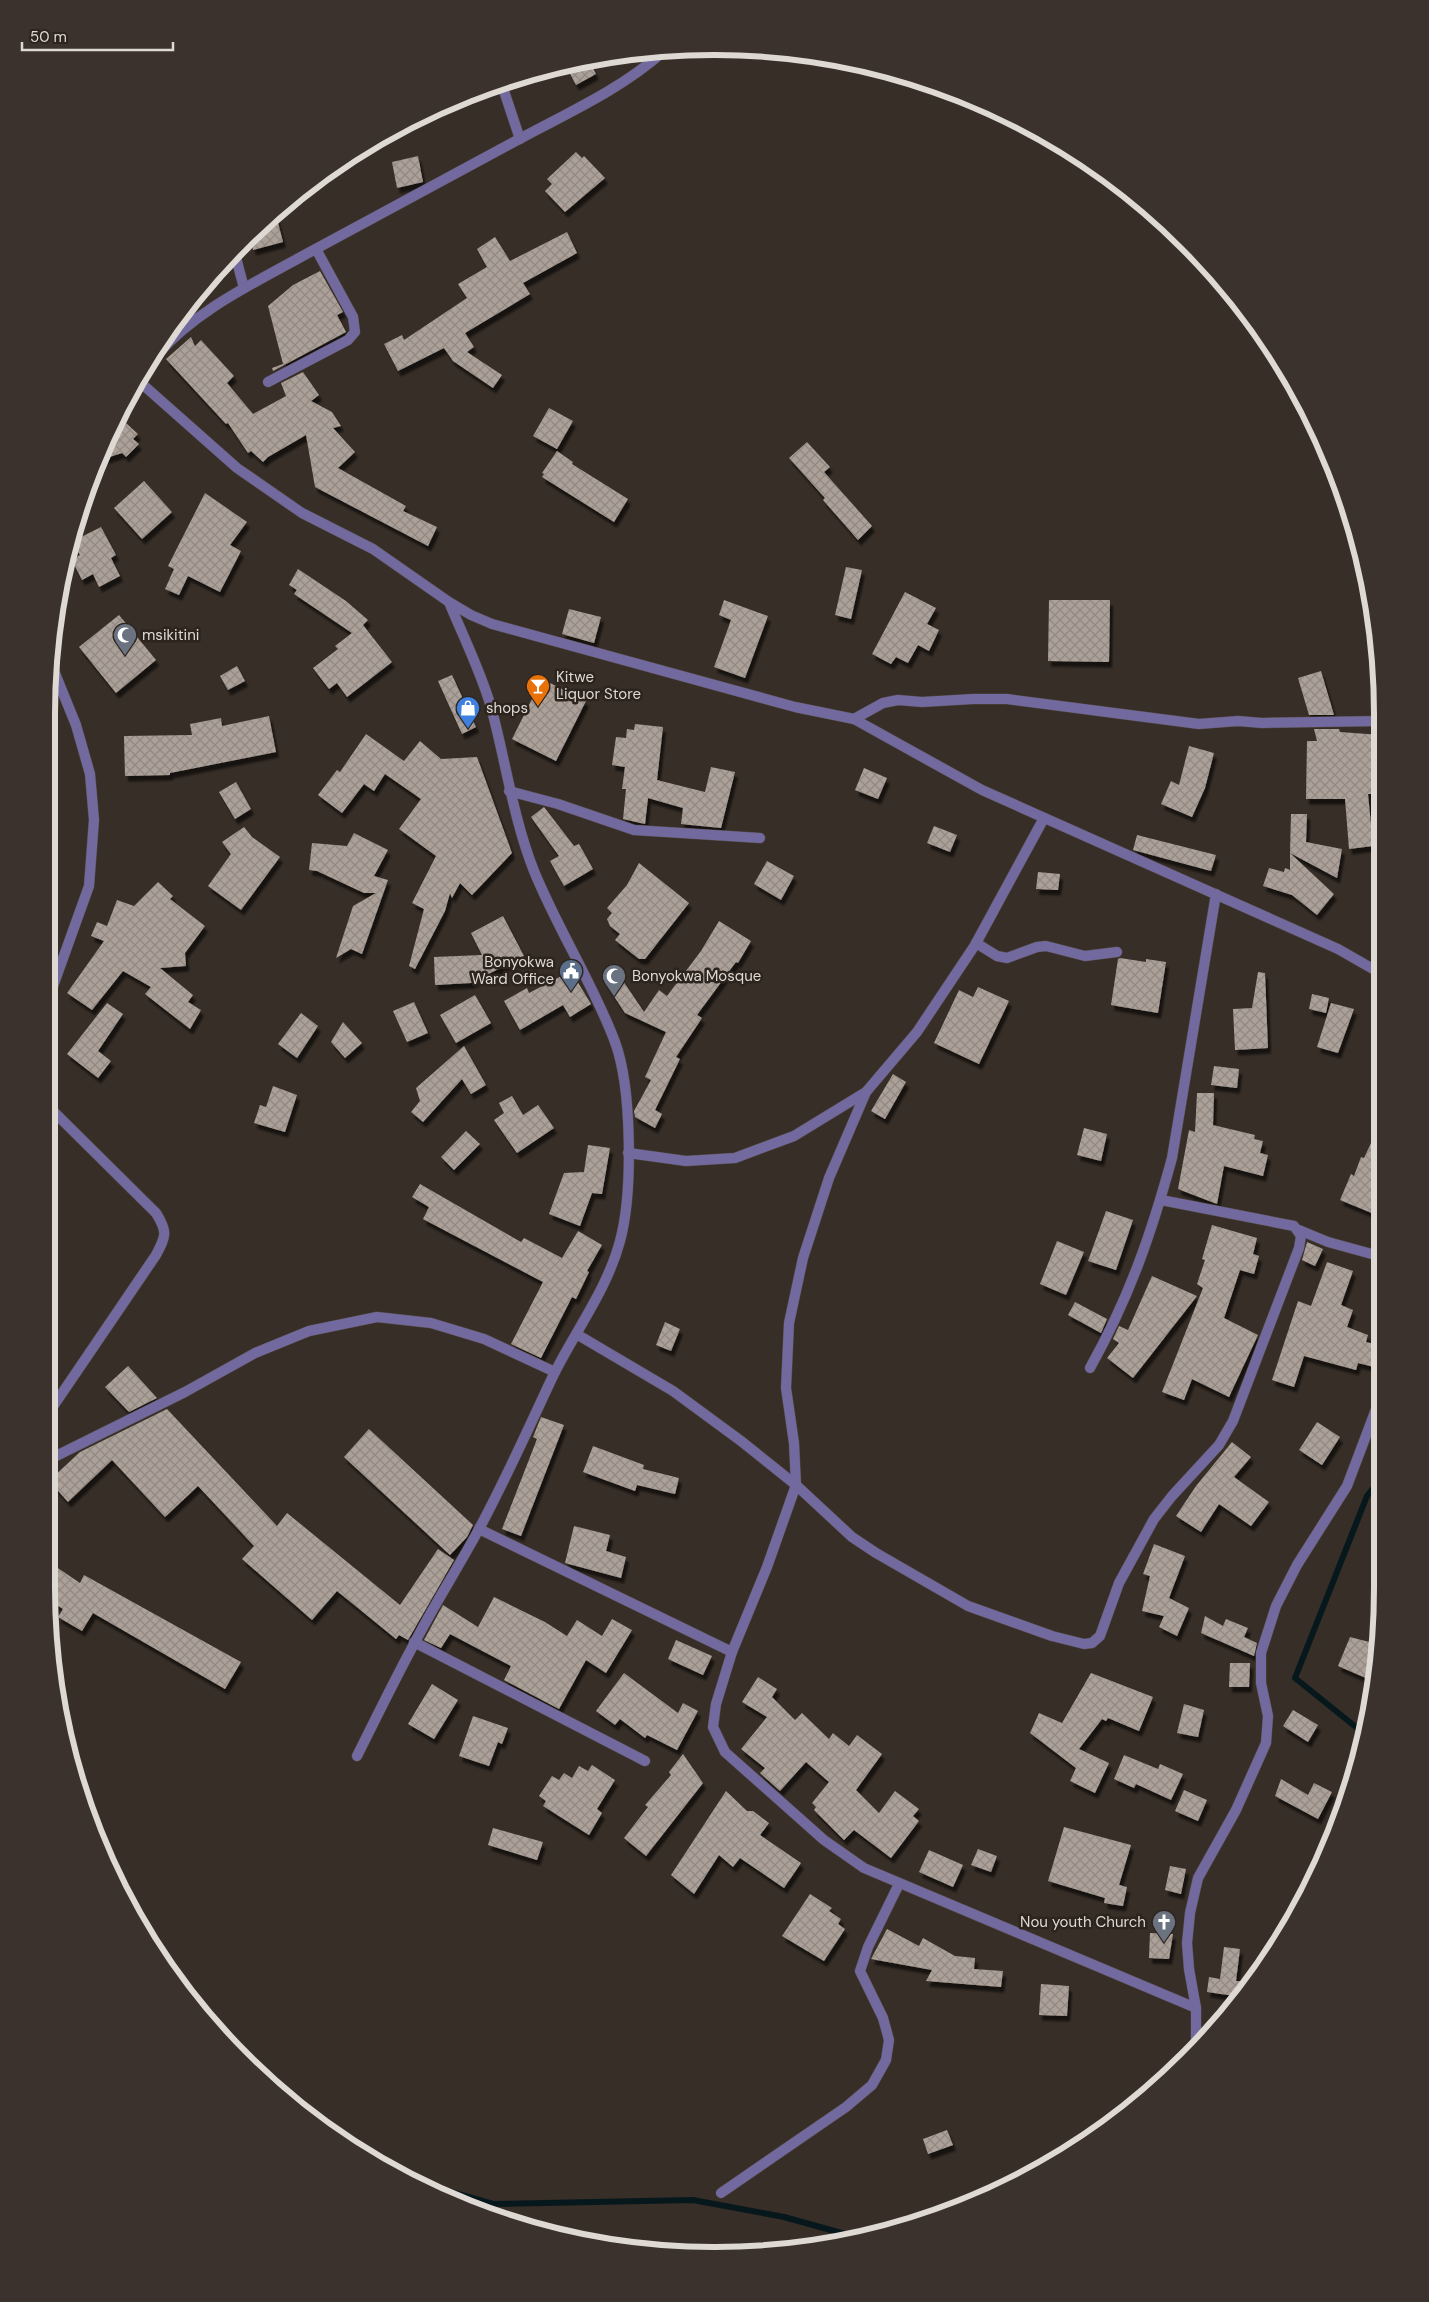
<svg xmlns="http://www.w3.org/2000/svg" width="1429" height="2302" font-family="'DM Sans',sans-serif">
  <defs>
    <pattern id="building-cross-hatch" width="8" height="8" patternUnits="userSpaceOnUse" patternTransform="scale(1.25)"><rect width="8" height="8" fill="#aca199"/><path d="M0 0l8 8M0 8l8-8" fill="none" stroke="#928983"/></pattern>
    <filter id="shadow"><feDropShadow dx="3" dy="5.5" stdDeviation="1" flood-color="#0009"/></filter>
  </defs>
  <rect width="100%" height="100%" fill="#372e27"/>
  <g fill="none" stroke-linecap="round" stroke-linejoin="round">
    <g stroke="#07181c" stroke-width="6">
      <polyline points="1362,1732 1295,1678 1367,1496 1378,1482"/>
      <polyline points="406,2179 493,2204 693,2200 784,2217 856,2237"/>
    </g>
  </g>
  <g fill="url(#building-cross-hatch)" filter="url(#shadow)">
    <polygon points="589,61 596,74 576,85 566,66"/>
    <polygon points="576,152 582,158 584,156 605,178 565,212 545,191 552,184 547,179"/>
    <polygon points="418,156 423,182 397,188 392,162"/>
    <polygon points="275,211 283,242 253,250 250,238"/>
    <polygon points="567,232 577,253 523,283 530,294 465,333 474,347 467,352 502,375 493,388 453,361 444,348 398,371 384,344 402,335 404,340 467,298 458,284 487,267 477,249 495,237 510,261"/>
    <polygon points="320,271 343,312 337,315 346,332 273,371 272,368 283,364 268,306 293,285"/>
    <polygon points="191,337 195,346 201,340 234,376 227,383 253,414 286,396 281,383 303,372 319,395 311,401 332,412 341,426 333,428 355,452 338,468 406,506 403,511 437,527 428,546 315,487 306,435 268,457 263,462 251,451 248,453 228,423 226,424 166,359"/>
    <polygon points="549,408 573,421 557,449 533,436"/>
    <polygon points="118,423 122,427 126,423 138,434 133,439 139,444 126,457 122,453 97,461"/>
    <polygon points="807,442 830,467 824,472 872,526 858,540 823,500 825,498 789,458"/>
    <polygon points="557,451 573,462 572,464 628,499 614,522 542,477 544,474 542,473"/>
    <polygon points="144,481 172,512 142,539 114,508"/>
    <polygon points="205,493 247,522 230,545 241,551 220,592 188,576 179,595 165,589 174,569 168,566"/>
    <polygon points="101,527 116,555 111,558 120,576 99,587 93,574 82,580 72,560 80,555 74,545 75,540"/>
    <polygon points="846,567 862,570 851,619 835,615"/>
    <polygon points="298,569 346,601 368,620 363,625 392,662 347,697 337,683 329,689 313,668 338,649 335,646 352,633 294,594 297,590 289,585"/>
    <polygon points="905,592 936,608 927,624 939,630 929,651 918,645 908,663 896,657 891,664 872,654"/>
    <polygon points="724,600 768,616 745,678 714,667 731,620 719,615"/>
    <polygon points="1049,600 1110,600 1109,662 1048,661"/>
    <polygon points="569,609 601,617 594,643 562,634"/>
    <polygon points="119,615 156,660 116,693 79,647"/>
    <polygon points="237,666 245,681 228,690 220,676"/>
    <polygon points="1321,671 1334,715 1309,715 1298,678"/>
    <polygon points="452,675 476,727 462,734 438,681"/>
    <polygon points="542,679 586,701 556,761 512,739"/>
    <polygon points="269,716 276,752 170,773 170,775 125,776 124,736 192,735 190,724 221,718 222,726"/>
    <polygon points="635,724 663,727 657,780 705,792 711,767 735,772 721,828 681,824 683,808 648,798 645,824 623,819 626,789 622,789 625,767 612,765 616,737 626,738 627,729 634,730"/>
    <polygon points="1314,729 1339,729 1340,732 1381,735 1381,794 1368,794 1373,846 1349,849 1345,799 1306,799 1307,741 1317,741"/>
    <polygon points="366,734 404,761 420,741 441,759 477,757 512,853 472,895 460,883 452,898 450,893 445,911 415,969 409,966 424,909 412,903 436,856 399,829 421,799 385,774 374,791 364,784 342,813 318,795 337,770 340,772"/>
    <polygon points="1189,746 1214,753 1205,788 1192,817 1161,804 1171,781 1179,785"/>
    <polygon points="864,768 887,778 878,799 855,790"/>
    <polygon points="236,782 251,809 235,819 219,792"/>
    <polygon points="544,807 574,846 579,844 593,869 564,886 550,861 559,856 531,817"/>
    <polygon points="1291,814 1307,814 1306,842 1342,849 1337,878 1290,853"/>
    <polygon points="934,826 957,835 950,852 927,843"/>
    <polygon points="244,827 252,837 280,857 241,910 208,886 231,854 222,842"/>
    <polygon points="354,833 388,850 374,876 388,880 362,954 351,949 336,958 353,906 376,893 364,893 317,871 309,870 312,843 347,846"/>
    <polygon points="1137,835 1216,855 1211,871 1133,850"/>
    <polygon points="1290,853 1334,894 1317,915 1292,895 1263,886 1269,868 1284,872 1285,868 1290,870"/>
    <polygon points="767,861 794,876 781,900 754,884"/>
    <polygon points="639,863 689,903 645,959 639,959 615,940 620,934 610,926 607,919 612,913 607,908 627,885"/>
    <polygon points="1038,872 1060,874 1058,890 1036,889"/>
    <polygon points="158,882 173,896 170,899 205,926 185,953 186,966 160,968 193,995 188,1002 201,1010 190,1029 145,994 151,987 123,971 92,1010 67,993 104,941 91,936 97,922 107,926 117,900 134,906"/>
    <polygon points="503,916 524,956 471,983 435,985 434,957 482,955 471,933"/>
    <polygon points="719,921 751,941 738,963 736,962 697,1015 702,1018 676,1057 680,1059 655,1110 662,1114 655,1128 635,1117 634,1111 651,1080 645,1077 666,1032 625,1013 604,981 617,972 644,1012 659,990 667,996 701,951"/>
    <polygon points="1120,958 1146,962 1146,959 1166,962 1158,1013 1111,1005 1118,959"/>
    <polygon points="571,971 591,1004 570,1017 563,1005 520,1030 504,1001 527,988 529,993"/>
    <polygon points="1258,972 1265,973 1268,1048 1235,1050 1233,1009 1252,1008"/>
    <polygon points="978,987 1009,1001 979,1064 934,1043 959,990 973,997"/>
    <polygon points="1312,994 1329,998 1326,1013 1309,1009"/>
    <polygon points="475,995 491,1023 456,1043 440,1015"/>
    <polygon points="414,1002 428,1033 407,1042 393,1011"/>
    <polygon points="107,1003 123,1014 98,1051 111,1061 98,1078 67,1054"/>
    <polygon points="1331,1003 1354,1009 1338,1053 1317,1047"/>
    <polygon points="301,1013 318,1026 297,1058 278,1044"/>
    <polygon points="343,1022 362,1043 345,1058 331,1042"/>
    <polygon points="464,1046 486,1085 471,1094 462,1079 423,1122 411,1112 420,1101 416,1088"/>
    <polygon points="1214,1066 1239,1069 1237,1088 1211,1085"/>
    <polygon points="893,1074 906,1082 885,1119 871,1111"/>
    <polygon points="273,1086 297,1095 285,1132 254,1123 260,1105 266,1107"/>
    <polygon points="1197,1093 1214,1093 1213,1125 1255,1135 1254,1139 1263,1141 1260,1153 1268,1155 1263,1176 1224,1166 1217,1204 1178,1189 1189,1130 1195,1132"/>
    <polygon points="512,1096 523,1115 538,1105 554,1128 517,1153 494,1120 504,1113 499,1103"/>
    <polygon points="1379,1126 1379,1216 1340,1200 1351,1174 1354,1176 1361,1157 1364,1158"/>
    <polygon points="1084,1128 1107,1134 1101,1161 1077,1155"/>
    <polygon points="466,1131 480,1144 454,1170 441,1157"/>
    <polygon points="588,1145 610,1148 602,1194 592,1193 580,1226 549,1214 564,1173 584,1172"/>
    <polygon points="420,1184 521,1242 524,1238 562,1258 578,1231 602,1245 587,1271 589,1272 576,1299 572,1297 541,1358 511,1344 543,1282 423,1219 429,1207 412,1197"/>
    <polygon points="1106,1211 1133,1220 1116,1270 1088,1261"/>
    <polygon points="1212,1225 1257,1238 1253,1254 1259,1256 1254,1274 1240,1270 1224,1318 1258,1335 1229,1397 1192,1379 1184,1400 1162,1392 1203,1288 1197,1284 1205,1260 1202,1259"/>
    <polygon points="1057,1241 1084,1252 1066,1295 1040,1284"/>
    <polygon points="1307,1242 1323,1249 1315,1266 1302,1260"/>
    <polygon points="1327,1262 1353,1271 1341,1305 1353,1310 1347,1327 1368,1335 1366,1342 1378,1345 1374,1367 1358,1363 1356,1370 1304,1356 1294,1387 1272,1380 1298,1301 1311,1306"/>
    <polygon points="1152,1276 1197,1296 1133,1378 1107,1358 1119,1343 1113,1339 1119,1326 1128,1330"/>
    <polygon points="1075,1302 1107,1319 1101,1333 1068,1315"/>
    <polygon points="665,1322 680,1329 671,1351 656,1345"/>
    <polygon points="128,1366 157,1398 129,1412 105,1387"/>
    <polygon points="167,1409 277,1526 287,1513 400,1605 438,1549 454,1560 408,1640 399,1635 396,1639 337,1591 312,1620 242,1559 254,1546 198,1486 165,1517 112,1460 68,1502 52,1484 52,1478 80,1452"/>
    <polygon points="541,1417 564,1425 521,1536 502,1529 537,1439 533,1437"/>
    <polygon points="1317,1422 1340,1437 1322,1465 1299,1450"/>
    <polygon points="369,1429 473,1525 467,1537 450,1555 344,1457"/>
    <polygon points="1232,1442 1251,1457 1234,1477 1269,1502 1251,1526 1219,1504 1201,1532 1176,1516 1196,1486"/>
    <polygon points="593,1446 644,1465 643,1469 679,1478 675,1494 637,1485 635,1491 583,1472"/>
    <polygon points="574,1526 610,1535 606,1551 626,1557 621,1578 565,1563"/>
    <polygon points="1154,1544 1185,1556 1169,1598 1189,1608 1177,1636 1159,1627 1164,1616 1142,1611 1150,1576 1143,1574"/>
    <polygon points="52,1564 80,1583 84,1575 241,1662 225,1689 93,1613 82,1631 58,1617 63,1609 52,1602"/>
    <polygon points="494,1597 545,1622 567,1636 577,1620 602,1636 612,1619 632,1630 606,1673 586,1660 559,1709 504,1680 511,1666 450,1634 441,1648 424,1640 443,1605 478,1627"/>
    <polygon points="1205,1616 1223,1626 1226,1619 1248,1628 1244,1637 1257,1643 1254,1656 1201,1633"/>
    <polygon points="1350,1637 1377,1644 1375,1682 1338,1666"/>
    <polygon points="676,1640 712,1656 703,1675 668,1659"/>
    <polygon points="1230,1663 1250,1663 1249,1687 1229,1687"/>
    <polygon points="624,1673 678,1713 683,1703 698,1711 677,1750 647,1735 645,1738 620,1719 615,1725 596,1711"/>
    <polygon points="1091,1673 1153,1697 1139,1731 1108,1718 1106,1721 1102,1719 1079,1749 1109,1763 1095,1793 1070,1781 1076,1768 1030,1733 1039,1713 1062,1723"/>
    <polygon points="758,1677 777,1689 772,1697 795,1720 802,1713 829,1739 833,1733 849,1746 857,1735 882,1754 856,1790 879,1813 895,1791 919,1809 913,1816 919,1821 891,1858 854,1830 844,1840 814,1810 816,1807 812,1803 829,1782 806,1762 780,1791 760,1773 765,1768 741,1749 767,1717 742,1702"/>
    <polygon points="432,1684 458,1700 434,1739 408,1724"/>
    <polygon points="1184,1704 1204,1710 1198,1737 1177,1733"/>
    <polygon points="1293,1710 1318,1725 1308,1742 1283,1726"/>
    <polygon points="473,1716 508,1728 502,1744 498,1742 489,1766 459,1756"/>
    <polygon points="683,1754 703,1783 646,1856 624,1838 648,1807 645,1805 671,1775 669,1772"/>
    <polygon points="1124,1755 1158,1769 1160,1764 1183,1774 1171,1800 1136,1784 1134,1788 1114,1779"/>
    <polygon points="592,1765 615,1780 597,1809 602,1813 589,1835 543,1806 546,1801 539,1796 552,1776 559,1780 564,1773 572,1778 579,1766 588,1771"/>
    <polygon points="1281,1779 1308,1795 1314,1783 1332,1792 1318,1819 1275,1796"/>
    <polygon points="1184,1790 1207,1800 1198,1821 1175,1811"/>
    <polygon points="726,1791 747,1811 753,1811 769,1823 760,1835 801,1863 784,1888 740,1858 733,1867 719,1855 694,1894 671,1875"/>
    <polygon points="1064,1827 1131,1845 1119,1885 1127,1887 1123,1906 1104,1903 1105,1898 1048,1881"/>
    <polygon points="493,1828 543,1842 537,1860 488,1845"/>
    <polygon points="978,1849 997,1856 991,1872 971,1865"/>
    <polygon points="929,1850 963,1865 953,1887 919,1872"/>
    <polygon points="1170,1866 1186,1869 1181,1894 1165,1890"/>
    <polygon points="810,1894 832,1908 829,1911 841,1919 838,1924 845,1929 824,1961 782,1936"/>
    <polygon points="887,1929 919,1946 923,1938 955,1956 975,1958 974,1969 1003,1971 1001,1987 926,1981 932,1970 871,1959"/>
    <polygon points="1150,1933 1173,1934 1169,1959 1149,1958"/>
    <polygon points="1224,1947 1240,1949 1236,1981 1244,1981 1242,1997 1207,1992 1209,1977 1220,1979"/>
    <polygon points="1041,1984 1069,1986 1067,2016 1039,2015"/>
    <polygon points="947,2130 953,2145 928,2154 923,2139"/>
  </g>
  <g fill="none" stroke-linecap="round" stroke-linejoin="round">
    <g stroke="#524943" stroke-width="11">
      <g id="street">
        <polyline points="501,82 520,139"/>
        <polyline points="235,254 244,288"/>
        <path d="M 157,355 C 194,312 250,285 299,258 C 370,219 441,181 512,143 C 565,114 619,91 664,51"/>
        <polyline points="268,382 348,340 355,332 353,317 316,249"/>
        <polyline points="141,383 237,468 302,513 373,549 449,602 471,615 492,624 795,707 854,719 982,790 1338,949 1380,973"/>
        <polyline points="1372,627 1374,626"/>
        <polyline points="52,666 76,725 90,774 94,820 89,886 52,989"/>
        <polyline points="854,719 883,703 898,700 922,702 973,699 1007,699 1199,724 1238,721 1262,723 1381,721"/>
        <polyline points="509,791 558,804 634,830 760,838"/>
        <polyline points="976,943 997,956 1007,958 1037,947 1046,946 1085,956 1117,952"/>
        <polyline points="866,1092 829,1178 803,1258 789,1323 786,1388 794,1443 796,1485 767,1567 732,1652 716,1704 713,1727 725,1752 824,1840 864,1868 1196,2008 1196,2049"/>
        <path d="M 52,1110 L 156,1213 C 168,1232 166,1236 156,1255 L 52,1408"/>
        <polyline points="628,1153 686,1161 735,1158 794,1136 866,1092 917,1032 975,945 1044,818"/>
        <polyline points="1299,1230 1328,1242 1379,1256"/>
        <polyline points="578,1335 673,1391 741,1441 796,1485 852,1537 876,1553 968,1606 1052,1636 1084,1644 1092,1643 1100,1636 1119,1583 1154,1519 1172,1496 1219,1445 1233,1421 1299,1248 1301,1236 1294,1226 1161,1200"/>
        <path d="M 1090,1368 C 1129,1298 1151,1235 1172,1158 L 1216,894"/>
        <polyline points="52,1458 185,1392 255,1353 309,1331 377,1317 431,1323 484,1339 555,1372"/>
        <polyline points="479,1529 732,1652"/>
        <polyline points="414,1642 645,1761"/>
        <path d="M 357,1756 C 376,1718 394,1681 414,1644 C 434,1605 458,1568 479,1529 C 506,1479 529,1427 553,1376 C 575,1331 607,1290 620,1241 C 633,1193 632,1088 615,1042 C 593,983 558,930 534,871 C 513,818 506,762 491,707 C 481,672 463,636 449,602"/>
        <polyline points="1196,2008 1189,1969 1187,1943 1190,1913 1198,1878 1236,1810 1266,1743 1268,1716 1261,1683 1261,1653 1276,1606 1297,1565 1347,1486 1378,1404"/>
        <polyline points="721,2193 846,2107 872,2085 886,2060 889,2040 883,2018 860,1971 868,1947 899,1884"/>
      </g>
    </g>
    <use href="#street" stroke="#72699e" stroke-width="10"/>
  </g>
  <defs>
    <g id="mosque-pin" transform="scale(1.25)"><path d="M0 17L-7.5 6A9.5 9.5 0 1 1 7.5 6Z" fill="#6b7280" stroke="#2d241e"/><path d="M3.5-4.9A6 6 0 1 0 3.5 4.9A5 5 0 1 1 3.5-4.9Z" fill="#fff"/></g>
    <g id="bar-pin" transform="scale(1.25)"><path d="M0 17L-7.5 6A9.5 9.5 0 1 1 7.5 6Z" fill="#e8710a" stroke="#2d241e"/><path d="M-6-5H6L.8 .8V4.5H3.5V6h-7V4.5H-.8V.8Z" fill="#fff"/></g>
    <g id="shop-pin" transform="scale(1.25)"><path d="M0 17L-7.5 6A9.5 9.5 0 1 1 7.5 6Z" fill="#3f7fe0" stroke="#2d241e"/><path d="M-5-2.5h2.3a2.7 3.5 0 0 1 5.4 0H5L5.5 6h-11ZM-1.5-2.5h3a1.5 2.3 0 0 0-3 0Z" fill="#fff"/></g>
    <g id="civic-pin" transform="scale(1.25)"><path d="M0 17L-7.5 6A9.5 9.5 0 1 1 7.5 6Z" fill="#5c6f8a" stroke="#2d241e"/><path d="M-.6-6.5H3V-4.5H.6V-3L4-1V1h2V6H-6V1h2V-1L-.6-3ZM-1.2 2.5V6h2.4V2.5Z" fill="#fff"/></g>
    <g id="church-pin" transform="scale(1.25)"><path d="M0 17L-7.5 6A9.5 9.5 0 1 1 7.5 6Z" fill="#6b7280" stroke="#2d241e"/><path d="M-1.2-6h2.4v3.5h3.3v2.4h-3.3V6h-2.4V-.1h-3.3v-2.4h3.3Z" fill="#fff"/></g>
  </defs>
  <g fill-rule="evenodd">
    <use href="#mosque-pin" x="125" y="635"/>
    <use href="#bar-pin" x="538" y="686"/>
    <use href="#shop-pin" x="468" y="708"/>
    <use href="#civic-pin" x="571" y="971"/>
    <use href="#mosque-pin" x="614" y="976"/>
    <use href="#church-pin" x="1164" y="1922"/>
  </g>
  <g text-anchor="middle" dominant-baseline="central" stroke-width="5" stroke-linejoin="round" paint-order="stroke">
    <g font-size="15" fill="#dfd9d4" stroke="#2d241e" text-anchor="start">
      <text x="142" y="635">msikitini</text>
      <text x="556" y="677">Kitwe<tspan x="556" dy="17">Liquor Store</tspan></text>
      <text x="486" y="708">shops</text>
      <text x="554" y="962" text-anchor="end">Bonyokwa<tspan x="554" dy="17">Ward Office</tspan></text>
      <text x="632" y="976">Bonyokwa Mosque</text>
      <text x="1146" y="1922" text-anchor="end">Nou youth Church</text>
    </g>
  </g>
  <path d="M0 0H1429V2302H0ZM714 55H715A659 659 0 0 1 1374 714V1588A659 659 0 0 1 715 2247H714A659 659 0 0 1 55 1588V714A659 659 0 0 1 714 55Z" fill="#3b322d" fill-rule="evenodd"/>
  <path fill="none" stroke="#dfd9d4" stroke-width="6" d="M714 55H715A659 659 0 0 1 1374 714V1588A659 659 0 0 1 715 2247H714A659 659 0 0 1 55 1588V714A659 659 0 0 1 714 55Z"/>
  <path d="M22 42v8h151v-8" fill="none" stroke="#dfd9d4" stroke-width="2.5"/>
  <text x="30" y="42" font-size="15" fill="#dfd9d4" stroke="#2d241e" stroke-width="4" paint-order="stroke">50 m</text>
</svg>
